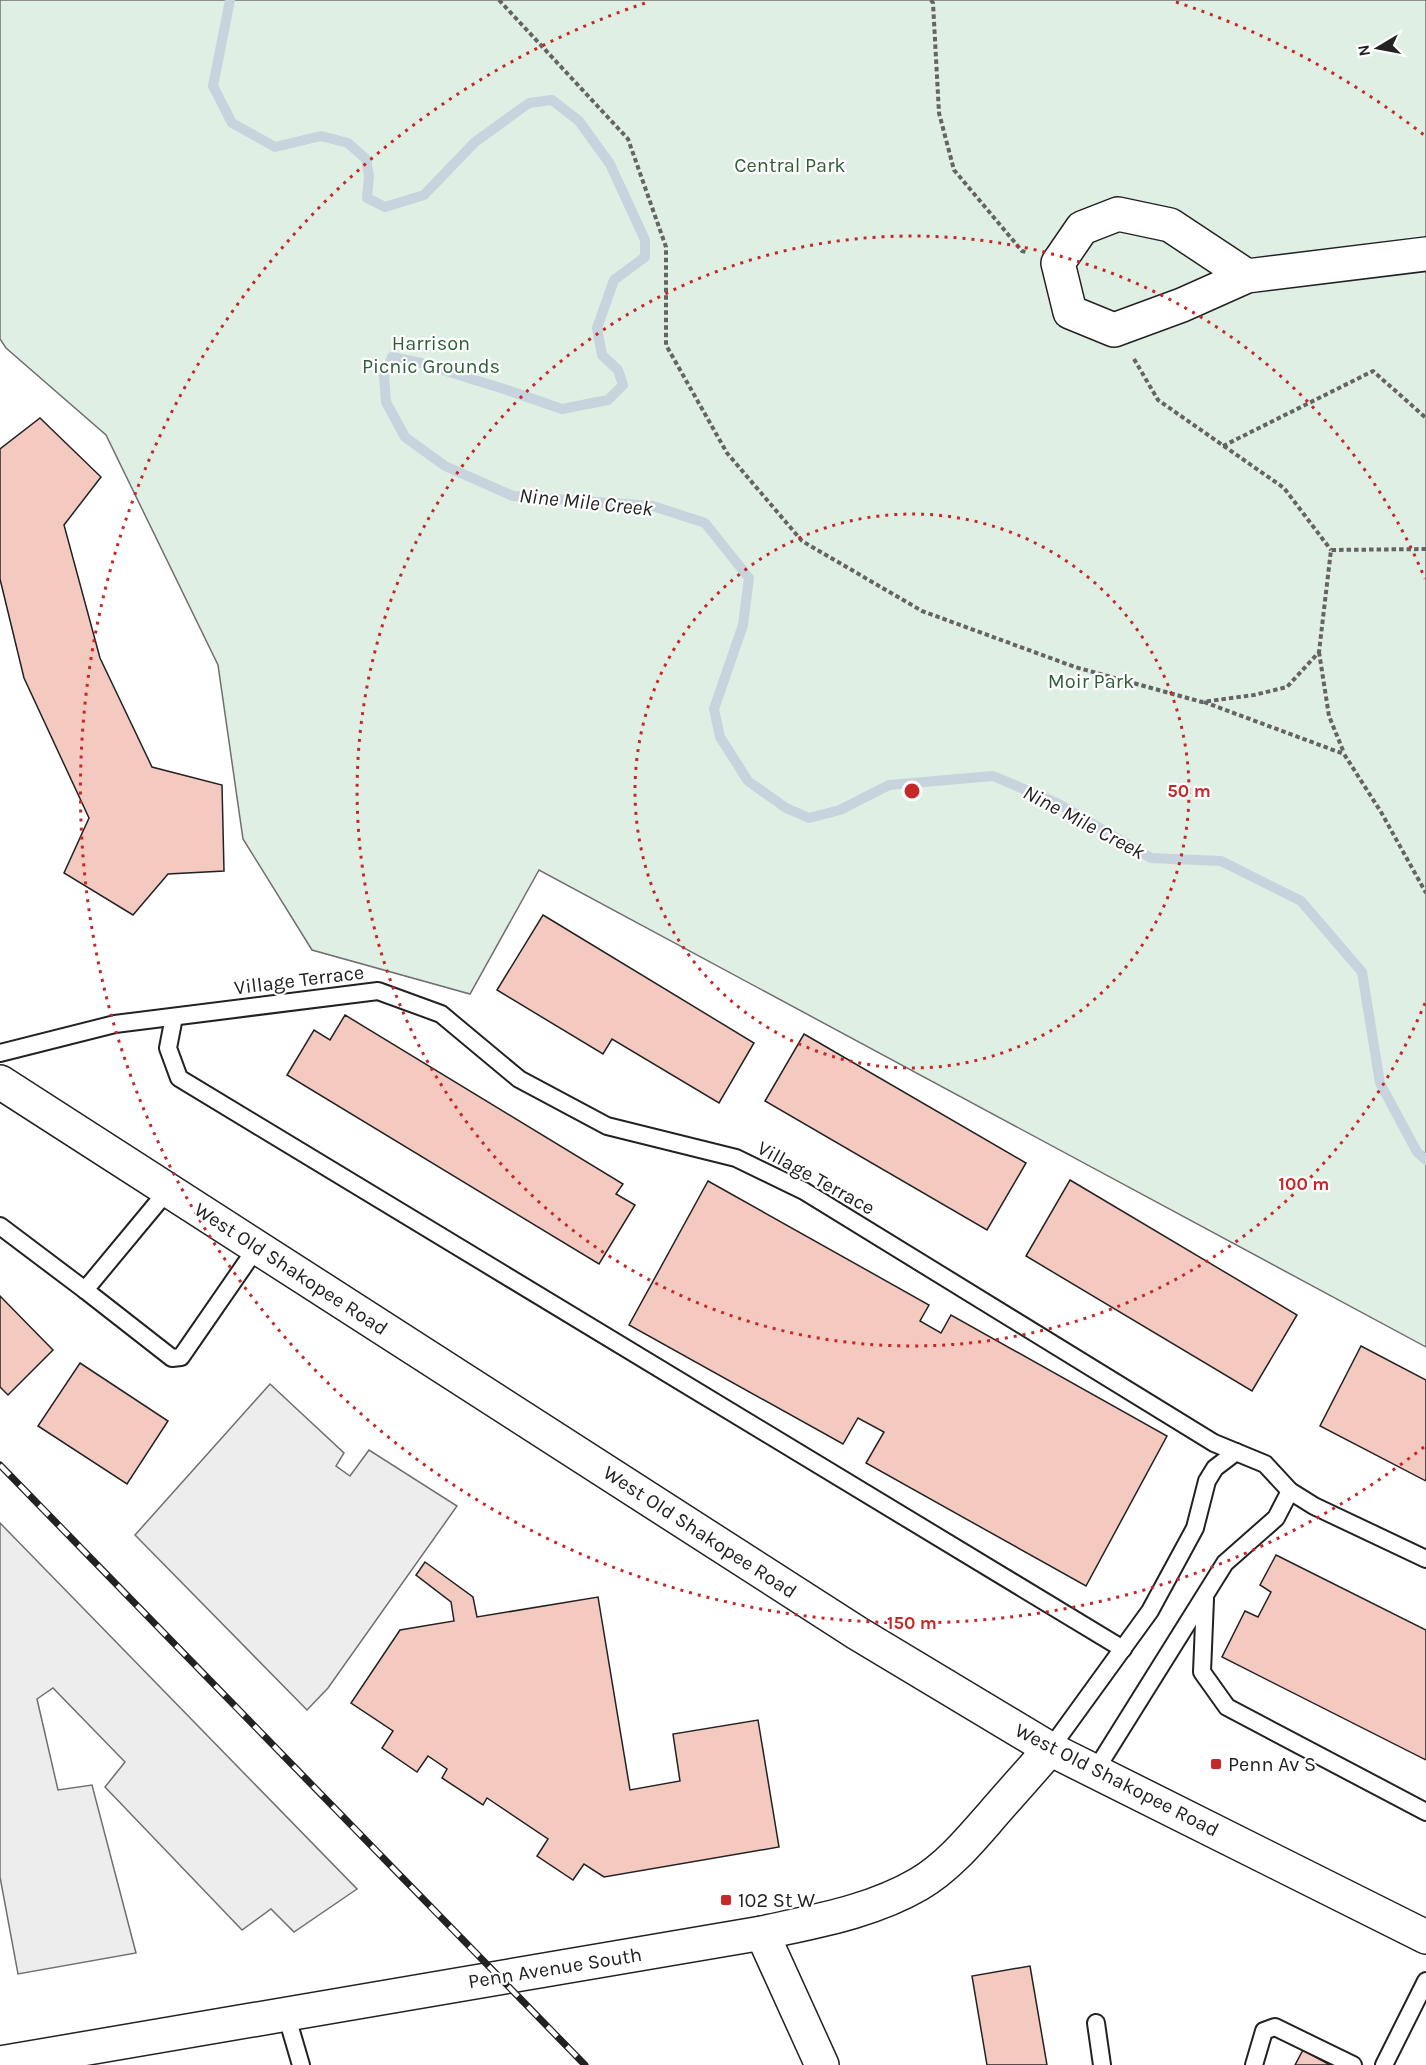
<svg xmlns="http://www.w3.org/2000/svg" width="1426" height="2065" font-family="Karla,sans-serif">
  <rect width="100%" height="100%" fill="#fff"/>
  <polygon fill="#e0efe3" stroke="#6f6f6f" stroke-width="1.5" points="0,0 1426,0 1426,1347 539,870 470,994 312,950 243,839 218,665 106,435 6,348 0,339"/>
  <g fill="#ededed" stroke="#6f6f6f" stroke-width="1.5">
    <polygon points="270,1384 344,1453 336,1466 350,1476 369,1450 457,1506 328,1688 307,1710 135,1535"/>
    <polygon points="0,1523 357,1889 294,1932 271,1909 242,1930 105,1787 125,1762 53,1688 37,1699 58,1790 92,1785 136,1953 18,1974 0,1877"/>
  </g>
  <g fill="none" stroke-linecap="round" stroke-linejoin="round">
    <polyline stroke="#c7d3dd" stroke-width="10" points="230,0 213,86 232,123 275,147 321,136 348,143 366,159 369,176 367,198 385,207 424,195 475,142 529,103 552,100 579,121 610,164 645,240 645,257 614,280 597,328 602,355 618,370 623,385 608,400 562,409 507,390 421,363 392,357 384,376 386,402 405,437 445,466 513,496 653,506 705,523 749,578 743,625 714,709 720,737 748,781 786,808 809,818 840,810 889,785 993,776 1057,803 1151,858 1221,861 1301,901 1362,972 1380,1083 1417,1152 1426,1160"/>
  </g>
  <g fill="#f3c9c0" stroke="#222" stroke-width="1.5">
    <polygon points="40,418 101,477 64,525 100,658 152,767 222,785 224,871 168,874 133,915 64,873 89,818 24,678 0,579 0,449"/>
    <polygon points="543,915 754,1043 719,1103 612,1039 603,1054 497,990"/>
    <polygon points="345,1015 623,1184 616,1194 635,1205 599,1264 287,1075 314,1030 330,1040"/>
    <polygon points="804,1034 1026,1163 987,1230 765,1101"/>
    <polygon points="1070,1180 1297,1315 1252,1391 1026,1256"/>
    <polygon points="708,1181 929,1305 920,1321 941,1333 951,1315 1167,1436 1086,1586 866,1463 884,1432 858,1418 843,1444 629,1325"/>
    <polygon points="0,1296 53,1350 8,1395 0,1387"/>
    <polygon points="1361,1346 1426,1380 1426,1481 1320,1426"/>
    <polygon points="80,1363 168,1421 127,1484 38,1426"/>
    <polygon points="1276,1555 1426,1630 1426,1760 1222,1657 1245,1611 1258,1617 1271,1592 1260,1585"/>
    <polygon points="425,1562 473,1597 477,1617 598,1597 630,1790 680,1781 673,1734 758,1720 779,1847 604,1877 584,1864 573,1880 537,1856 548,1839 487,1798 483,1805 442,1778 447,1769 428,1756 417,1772 382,1748 393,1731 351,1703 400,1630 454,1621 451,1602 416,1575"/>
    <polygon points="1030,1966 1047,2065 987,2065 972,1976"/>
    <polygon points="1303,2050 1330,2065 1295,2065"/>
  </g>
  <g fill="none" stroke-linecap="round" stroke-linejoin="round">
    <g stroke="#222" stroke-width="20">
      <g id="service">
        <polyline points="174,1017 168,1048 179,1078 1123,1649"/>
        <polyline points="0,1053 115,1024 378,991 441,1014 519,1079 607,1126 736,1158 804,1191 1214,1443 1265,1464 1290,1491 1314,1506 1426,1559"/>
        <polyline points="0,1226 85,1290 168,1190"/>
        <polyline points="85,1290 172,1358 181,1357 257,1247"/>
        <polyline points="1205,1599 1202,1672 1227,1707 1426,1812"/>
        <polyline points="1050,1749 1150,1611 1195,1528 1207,1481 1215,1468 1236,1452"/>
        <polyline points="1095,1771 1225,1563 1276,1518 1290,1491"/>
        <polyline points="286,2014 301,2065"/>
        <polyline points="1096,2023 1102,2065"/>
        <polyline points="1254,2065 1264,2031 1275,2027 1353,2065"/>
        <polyline points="1384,2065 1426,1981"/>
      </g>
    </g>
    <g stroke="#222" stroke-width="36">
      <polyline id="minor" points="1247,276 1170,225 1118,214 1082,228 1058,263 1070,312 1114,330 1182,305 1247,276 1426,254"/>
    </g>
    <g stroke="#222" stroke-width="36">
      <polyline id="tertiary" points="762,1933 822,2065"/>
    </g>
    <g stroke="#222" stroke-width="36">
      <g id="secondary">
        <polyline points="0,1082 857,1633 1050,1749 1426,1937"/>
        <path d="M 0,2063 L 762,1933 C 816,1921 871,1912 919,1884 C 948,1867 971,1839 992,1815 C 1011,1793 1031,1771 1050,1749"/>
      </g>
    </g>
    <g stroke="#646464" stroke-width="4" stroke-dasharray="4.5 3" stroke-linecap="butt">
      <polyline points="499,0 628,139 666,247 666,345 727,453 802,541 922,611 1075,667 1202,702 1254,695 1287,687 1319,652 1331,550 1426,549"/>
      <polyline points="931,0 933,3 939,113 954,170 1022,251 1026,252"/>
      <polyline points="1134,359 1158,400 1284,488 1331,550"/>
      <polyline points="1223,446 1373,371 1426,418"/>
      <polyline points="1319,652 1329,716 1344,753"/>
      <polyline points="1204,702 1344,754 1381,812 1426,893"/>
    </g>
    <use href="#service" stroke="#fff" stroke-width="16"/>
    <use href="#minor" stroke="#fff" stroke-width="33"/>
    <use href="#tertiary" stroke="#fff" stroke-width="33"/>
    <use href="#secondary" stroke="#fff" stroke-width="33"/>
    <g stroke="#222" stroke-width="7">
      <polyline id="rail" points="0,1465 585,2065"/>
    </g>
    <use href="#rail" stroke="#fff" stroke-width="4.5" stroke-dasharray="14" stroke-linecap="butt"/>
  </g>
  <g fill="none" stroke="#c62828" stroke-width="3" stroke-dasharray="3 6">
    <circle cx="912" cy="791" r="277"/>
    <path d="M1425 1003A555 555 0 1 1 1425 579"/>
    <path d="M1424 1447A832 832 0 1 1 648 2M1176 2A832 832 0 0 1 1424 135"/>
  </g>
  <g fill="#c62828" stroke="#fff" stroke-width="2">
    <rect x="1210" y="1758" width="12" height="12" rx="3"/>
    <rect x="720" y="1894" width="12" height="12" rx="3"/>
  </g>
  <g text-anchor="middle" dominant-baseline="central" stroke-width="4.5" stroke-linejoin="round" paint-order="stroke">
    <g font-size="20" fill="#2f5e38" stroke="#fff">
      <text x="790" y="165">Central Park</text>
      <text x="431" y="343">Harrison<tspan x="431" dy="23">Picnic Grounds</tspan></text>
      <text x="1091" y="681">Moir Park</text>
    </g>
    <g font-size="20" fill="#222" stroke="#fff">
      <text transform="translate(299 980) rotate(-7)">Village Terrace</text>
      <text transform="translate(816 1178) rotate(29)">Village Terrace</text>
      <text transform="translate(291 1269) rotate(33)">West Old Shakopee Road</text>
      <text transform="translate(700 1532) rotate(33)">West Old Shakopee Road</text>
      <text transform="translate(1117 1780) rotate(27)">West Old Shakopee Road</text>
      <text transform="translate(555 1968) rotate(-9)">Penn Avenue South</text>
    </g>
    <g font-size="20" fill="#222" stroke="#fff" text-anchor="start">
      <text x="1228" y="1764">Penn Av S</text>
      <text x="738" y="1900">102 St W</text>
    </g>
    <g font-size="21" font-style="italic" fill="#222" stroke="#fff">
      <text transform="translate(586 502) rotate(6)">Nine Mile Creek</text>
      <text transform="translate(1084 822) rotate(28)">Nine Mile Creek</text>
    </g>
  </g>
  <circle cx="912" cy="791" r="9" fill="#c62828" stroke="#fff" stroke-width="3"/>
  <g font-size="18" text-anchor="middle" font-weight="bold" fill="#c62828" stroke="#fff" stroke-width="4.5" stroke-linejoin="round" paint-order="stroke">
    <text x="1189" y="797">50 m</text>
    <text x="1304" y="1190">100 m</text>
    <text x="912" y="1629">150 m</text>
  </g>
  <g transform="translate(1378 48) rotate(260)" stroke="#ffffff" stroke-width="4.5" paint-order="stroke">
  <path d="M0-4.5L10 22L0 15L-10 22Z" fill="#222222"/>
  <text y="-9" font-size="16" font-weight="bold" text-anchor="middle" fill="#222222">N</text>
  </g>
</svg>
